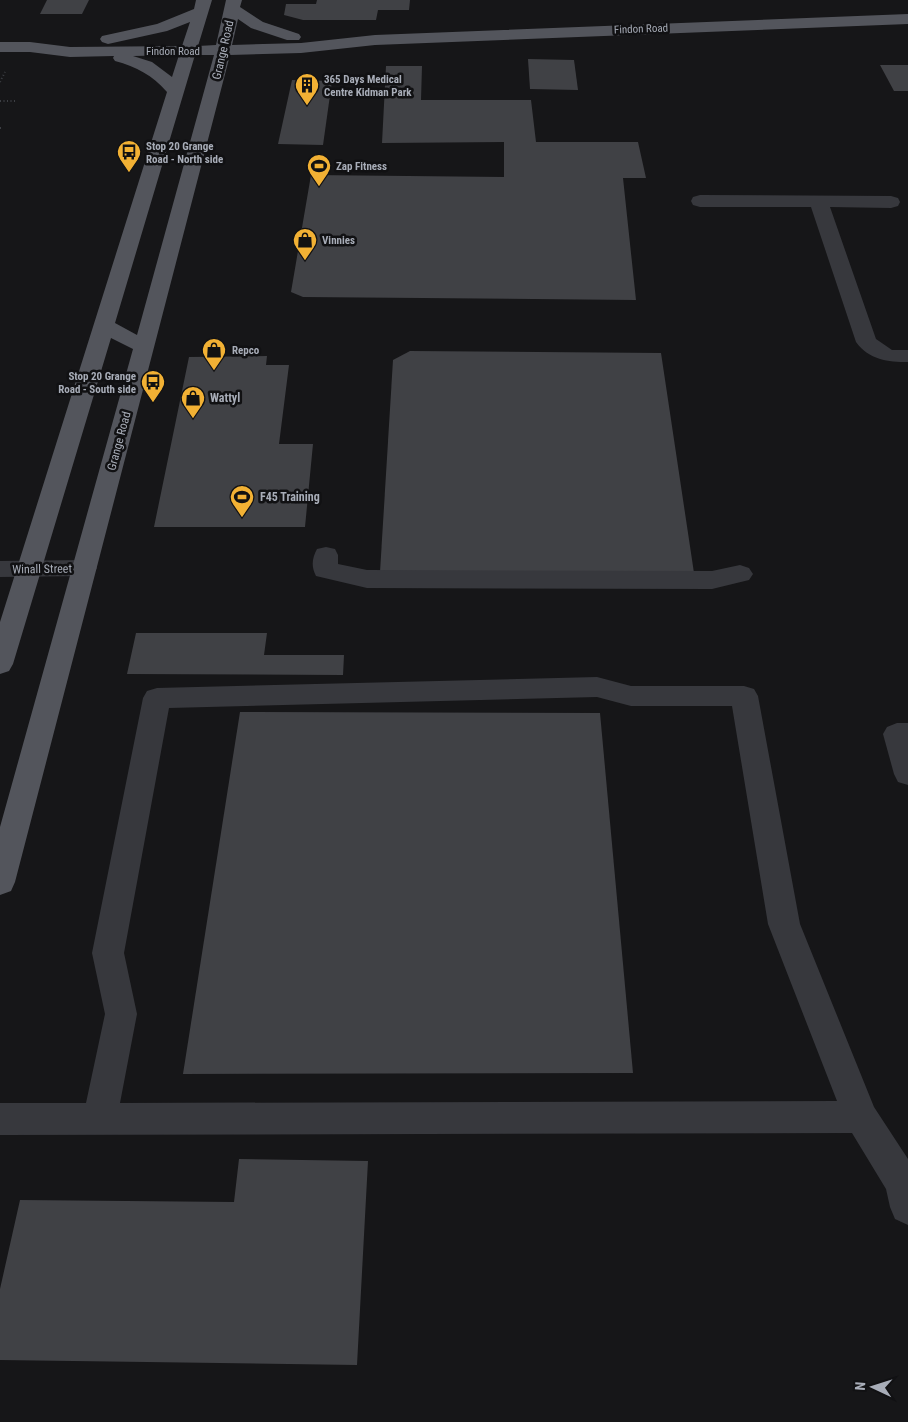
<svg xmlns="http://www.w3.org/2000/svg" width="908" height="1422" font-family="'Roboto Condensed',sans-serif">
  <rect width="100%" height="100%" fill="#161618"/>
  <g fill="#404145">
    <polygon points="47,0 89,0 82,14 40,14"/>
    <polygon points="317,0 410,0 409,10 378,10 376,20 303,20 284,15 286,4 316,4"/>
    <polygon points="528,59 574,60 578,90 530,89"/>
    <polygon points="880,65 908,65 908,91 894,91"/>
    <polygon points="386,66 422,66 421,100 531,100 536,142 638,142 646,178 623,178 636,300 303,297 291,292 311,175 504,177 504,142 382,143"/>
    <polygon points="292,80 332,81 323,145 278,144"/>
    <polygon points="410,351 661,353 694,573 380,572 393,360"/>
    <polygon points="267,356 266,365 289,365 279,444 313,444 305,527 154,527 189,357"/>
    <polygon points="136,633 267,633 264,655 344,655 343,675 127,674"/>
    <polygon points="240,712 600,713 633,1073 183,1074"/>
    <polygon points="239,1159 368,1161 357,1365 0,1360 0,1289 20,1200 234,1202"/>
  </g>
  <g fill="none" stroke-linecap="round" stroke-linejoin="round">
    <g stroke="#3d3f44" stroke-width="2" stroke-dasharray="1 2.5" stroke-linecap="butt">
      <polyline points="0,82 5,72"/>
      <polyline points="0,101 16,101"/>
      <polyline points="0,128 3,128"/>
    </g>
    <g fill="#37383d" fill-rule="evenodd">
      <path d="M 700,195 L 891,196 L 898,198 L 900,202 L 898,206 L 891,208 L 830,207 L 876,339 L 892,350 L 908,350 L 908,362 C 888,362 869,360 856,342 L 811,207 L 700,207 L 693,205 L 691,201 L 693,197 Z"/>
      <path d="M 326,547 L 335,549 L 338,555 L 338,564 L 367,570 L 712,571 L 740,565 L 749,568 L 753,574 L 749,580 L 712,589 L 367,588 L 316,576 C 311,567 312,558 317,549 Z"/>
      <polygon points="84,560 93,562 97,568 93,574 84,576 0,577 0,561"/>
      <path d="M 597,677 L 631,686 L 744,686 L 754,689 L 758,696 L 800,924 L 874,1107 L 908,1159 L 908,1225 L 895,1219 L 890,1207 L 886,1189 L 852,1133 L 0,1135 L 0,1103 L 86,1103 L 105,1014 L 92,953 L 143,698 L 147,691 L 157,688 ZM 597,697 L 631,706 L 732,706 L 768,924 L 837,1101 L 120,1103 L 137,1014 L 124,953 L 169,708 Z"/>
      <polygon points="897,723 908,723 908,785 898,782 894,774 883,734 887,727"/>
    </g>
    <path fill="#53555c" fill-rule="evenodd" d="M 196,0 L 212,0 L 198,46 L 216,45 L 226,0 L 242,0 L 240,7 L 263,22 L 299,34 L 301,37 L 299,40 L 287,40 L 251,28 L 238,19 L 232,45 L 301,43 L 375,35 L 908,14 L 908,24 L 375,45 L 301,53 L 230,55 L 15,882 L 11,891 L 0,895 L 0,827 L 133,349 L 111,338 L 13,664 L 9,671 L 0,674 L 0,622 L 167,92 C 152,75 137,67 115,61 L 113,58 L 114,56 L 70,57 L 30,52 L 0,52 L 0,42 L 30,42 L 70,47 L 182,46 L 190,22 L 167,31 L 108,44 L 102,42 L 100,39 L 102,36 L 157,24 L 194,9 ZM 179,55 L 172,77 L 152,62 L 133,56 ZM 195,55 L 214,55 L 137,335 L 115,323 Z"/>
  </g>
  <defs>
    <g id="building-pin" transform="scale(1.25)"><path d="M0 17L-7.5 6A9.5 9.5 0 1 1 7.5 6Z" fill="#f2b134" stroke="#111113"/><path d="M-4-6H4V6H1V3H-1V6H-4ZM-2.5-4.3h1.7v1.8h-1.7ZM.8-4.3h1.7v1.8H.8ZM-2.5-1h1.7V.8h-1.7ZM.8-1h1.7V.8H.8Z" fill="#111"/></g>
    <g id="bus-pin" transform="scale(1.25)"><path d="M0 17L-7.5 6A9.5 9.5 0 1 1 7.5 6Z" fill="#f2b134" stroke="#111113"/><path d="M-5-6H5V4H4V6H2V4H-2V6H-4V4H-5ZM-3.5-4V0h7V-4ZM-3.5 1.2v1.5H-2V1.2ZM2 1.2v1.5H3.5V1.2Z" fill="#111"/></g>
    <g id="stadium-pin" transform="scale(1.25)"><path d="M0 17L-7.5 6A9.5 9.5 0 1 1 7.5 6Z" fill="#f2b134" stroke="#111113"/><path d="M0-5a6.5 5 0 1 0 0 10a6.5 5 0 1 0 0-10ZM-3.5-1.8h7v3.6h-7Z" fill="#111"/></g>
    <g id="shop-pin" transform="scale(1.25)"><path d="M0 17L-7.5 6A9.5 9.5 0 1 1 7.5 6Z" fill="#f2b134" stroke="#111113"/><path d="M-5-2.5h2.3a2.7 3.5 0 0 1 5.4 0H5L5.5 6h-11ZM-1.5-2.5h3a1.5 2.3 0 0 0-3 0Z" fill="#111"/></g>
  </defs>
  <g fill-rule="evenodd">
    <use href="#building-pin" x="307" y="85"/>
    <use href="#bus-pin" x="129" y="152"/>
    <use href="#stadium-pin" x="319" y="166"/>
    <use href="#shop-pin" x="305" y="240"/>
    <use href="#shop-pin" x="214" y="350"/>
    <use href="#bus-pin" x="153" y="382"/>
    <use href="#shop-pin" x="193" y="398"/>
    <use href="#stadium-pin" x="242" y="497"/>
  </g>
  <g text-anchor="middle" dominant-baseline="central" stroke-width="5" stroke-linejoin="round" paint-order="stroke">
    <g font-size="11" fill="#a8adb8" stroke="#111113">
      <text transform="translate(641 29) rotate(-2)">Findon Road</text>
      <text x="173" y="51">Findon Road</text>
    </g>
    <g font-size="11" font-weight="bold" fill="#a8adb8" stroke="#111113" text-anchor="start">
      <text x="324" y="79">365 Days Medical<tspan x="324" dy="13">Centre Kidman Park</tspan></text>
      <text x="146" y="146">Stop 20 Grange<tspan x="146" dy="13">Road - North side</tspan></text>
      <text x="336" y="166">Zap Fitness</text>
      <text x="322" y="240">Vinnies</text>
      <text x="232" y="350">Repco</text>
      <text x="136" y="376" text-anchor="end">Stop 20 Grange<tspan x="136" dy="13">Road - South side</tspan></text>
    </g>
    <g font-size="12" fill="#a8adb8" stroke="#111113">
      <text transform="translate(223 50) rotate(-77)">Grange Road</text>
      <text transform="translate(119 441) rotate(-75)">Grange Road</text>
      <text transform="translate(42 569) rotate(-1)">Winall Street</text>
    </g>
    <g font-size="12" font-weight="bold" fill="#a8adb8" stroke="#111113" text-anchor="start">
      <text x="210" y="398">Wattyl</text>
      <text x="260" y="497">F45 Training</text>
    </g>
  </g>
  <g transform="translate(873 1387) rotate(274)" stroke="#111113" stroke-width="4" paint-order="stroke">
  <path d="M0-4L9 19L0 12L-9 19Z" fill="#a8adb8"/>
  <text y="-8" font-size="14" font-weight="bold" text-anchor="middle" fill="#a8adb8">N</text>
  </g>
</svg>
